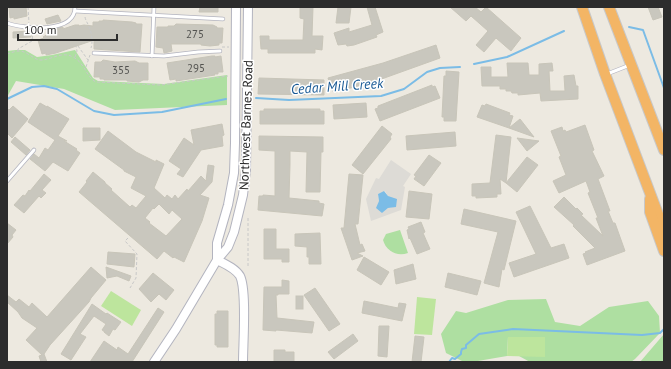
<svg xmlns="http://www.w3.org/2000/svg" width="671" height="369" font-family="'PT Sans',sans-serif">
  <rect width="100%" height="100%" fill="#ede9e0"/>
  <g fill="#aedfa1">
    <polygon points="16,50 25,50 37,57 52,55 75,50 93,78 98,81 164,84 227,75 227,105 115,110 64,89 16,81 7,97 7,51"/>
    <path d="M 400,230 L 408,253 C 397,257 386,251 383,240 L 386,234 Z"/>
    <polygon points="546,299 555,322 580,326 609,307 648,301 659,316 660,333 635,359 631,362 530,362 519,356 545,356 545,337 508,337 507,356 472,362 464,362 446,353 441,334 456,311 466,313 508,300"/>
    <polygon points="664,334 664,362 640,362"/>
  </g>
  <g fill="#bde59d">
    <polygon points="111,291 141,310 132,326 101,306"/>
    <polygon points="417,297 436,299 432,335 414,334"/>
    <polygon points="508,337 545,337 545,357 507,356"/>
  </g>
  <path fill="#dddbd6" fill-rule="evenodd" d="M 391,160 L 411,174 L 403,186 L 405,187 L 401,210 L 371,221 L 366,199 L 376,178 L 379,179 ZM 385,191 L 388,196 L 393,199 L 393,207 L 388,208 L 382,213 L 378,206 L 379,201 L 378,194 Z"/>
  <polygon fill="#7bbce6" points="384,191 388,196 397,199 396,207 388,208 382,213 376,208 379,201 378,194"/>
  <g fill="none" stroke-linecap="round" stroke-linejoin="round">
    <g stroke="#7bbce6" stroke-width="2">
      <polyline points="629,27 643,30 664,88"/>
      <polyline points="474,64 507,57 564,31"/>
      <polyline points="256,98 289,100 381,96 404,89 427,72 440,68 460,67"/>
      <polyline points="7,99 32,87 44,86 57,89 94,111 114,115 162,112 226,99"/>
      <polyline points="449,362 452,358 455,359 461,354 461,352 462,349 466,348 466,345 479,334 513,329 642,335 660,333 664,329"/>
    </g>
  </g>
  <g fill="#c9c7be" stroke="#c8c5b9" fill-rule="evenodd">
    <polygon points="9,7 26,7 27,16 14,19 14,17 10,18"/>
    <polygon points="200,7 218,7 218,12 199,12"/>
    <polygon points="300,7 313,7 312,36 323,36 322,50 315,49 315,53 268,53 268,49 261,49 260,36 269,36 269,40 303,40 304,19 300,18"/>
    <polygon points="338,7 351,7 349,23 336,23"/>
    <polygon points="367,7 375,7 383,32 376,35 377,37 354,45 347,46 346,44 338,45 334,33 349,28 349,32 372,25"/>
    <polygon points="450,7 475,7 481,12 486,7 521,38 511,51 496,38 484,52 476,45 488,31 471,16 466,21"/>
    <polygon points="648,7 658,7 662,17 653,20"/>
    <polygon points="58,15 61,21 47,24 45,19"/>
    <polygon points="103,20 132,22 136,23 136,24 142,24 140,52 94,49 94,40 56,53 46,55 46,53 42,54 38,40 44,38 43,37 50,33 49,30 63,27 63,29 75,25 79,25 79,26 84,25 93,26 93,22 99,22 99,21 103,21"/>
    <polygon points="176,24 213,25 217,27 217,28 223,28 222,43 219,43 219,45 210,46 201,45 201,44 171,44 172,51 164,53 163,48 156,47 157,27 168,27 168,26 174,26"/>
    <polygon points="31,31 31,37 13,38 13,32"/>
    <polygon points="436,45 440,58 376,81 365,84 364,82 365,84 336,92 335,90 332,91 328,78 383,63"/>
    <polygon points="212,56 215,56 215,57 221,56 223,72 218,72 218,74 214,74 215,75 176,81 176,79 170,80 167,63"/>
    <polygon points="103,60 115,62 135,61 139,63 148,63 148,80 143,80 139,82 127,81 127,80 104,80 104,79 100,79 100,77 94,77 95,62 101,62"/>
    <polygon points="507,63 528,63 529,75 539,75 539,64 552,63 553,71 549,71 550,91 565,91 564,76 574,75 576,86 578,86 578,99 541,101 540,93 518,95 518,93 512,93 511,91 506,91 506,89 500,89 500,86 482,86 481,67 491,67 491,77 508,77"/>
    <polygon points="446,71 459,72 456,121 444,121 444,117 442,117 444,76 446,76"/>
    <polygon points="259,78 324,80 324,95 258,94"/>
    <polygon points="432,85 432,87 435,86 440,98 380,121 375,109 378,108 378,106"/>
    <polygon points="40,103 47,107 47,106 69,119 58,136 67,141 64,141 77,149 76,150 80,153 68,171 53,162 45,171 30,159 34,154 39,158 45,148 48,150 55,140 28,122"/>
    <polygon points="366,103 367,117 334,119 333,105"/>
    <polygon points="486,104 510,113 509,115 513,116 509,128 477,117 482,105 485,106"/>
    <polygon points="13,106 28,119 12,138 7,133 7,108 9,110"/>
    <polygon points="264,109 320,109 320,111 324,111 324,124 260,124 260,111 264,111"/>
    <polygon points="520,119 534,137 509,128"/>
    <polygon points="222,124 224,135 222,136 223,146 201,150 183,177 177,174 181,169 169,161 184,138 194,145 191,130"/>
    <polygon points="585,125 594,150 592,151 604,176 598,179 610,211 608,211 613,223 615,223 625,251 587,265 583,254 586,253 585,252 595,248 573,226 574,225 554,207 564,197 576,209 577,208 583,214 581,215 603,236 596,218 598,218 588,193 590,192 586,181 559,193 553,181 566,175 559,157 561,156 551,131 562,127 563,131 565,130 566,132"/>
    <polygon points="382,126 392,134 390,137 391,139 363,174 352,165"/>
    <polygon points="83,128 100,128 100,140 83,141"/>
    <path d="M 108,131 L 136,152 L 156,162 L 156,160 L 164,164 L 154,188 L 165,198 L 167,195 L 172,199 L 175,195 L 178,199 L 187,189 L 188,191 L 201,176 L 206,181 L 208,165 L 214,166 L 212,182 L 200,195 L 209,198 L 202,221 L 184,262 L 174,257 L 173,258 L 164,251 L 157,259 L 79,192 L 87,182 L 86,181 L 93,172 L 105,182 L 105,183 L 112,189 L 111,190 L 130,207 L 132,205 L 136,208 L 146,196 L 131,188 L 136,177 L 124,171 L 124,170 L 95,149 ZM 159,204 L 169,214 L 172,210 L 182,219 L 166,236 L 149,223 L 150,222 L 145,218 L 153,208 L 154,209 Z"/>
    <polygon points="455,132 456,146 407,150 406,136"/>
    <polygon points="496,135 511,137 506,183 500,179 501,194 497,194 497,197 476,198 476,196 472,196 472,184 490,183"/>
    <polygon points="259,136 323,137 323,152 321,152 320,192 306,192 307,152 290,151 290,164 289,198 319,201 319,203 324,204 322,216 258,210 259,196 263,196 263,195 275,196 275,151 259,150"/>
    <polygon points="15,137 30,150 26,155 11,142"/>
    <polygon points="517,138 539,141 527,151"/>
    <polygon points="429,155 441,163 424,186 414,179 416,176 414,175"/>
    <polygon points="527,157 538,165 517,192 506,183"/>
    <polygon points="44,174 51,180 42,190 46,193 41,198 39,196 24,213 14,205 23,195 25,196 29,190 30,191"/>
    <polygon points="349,174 363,175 358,224 355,224 360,245 362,244 365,251 357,253 363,256 352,260 341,228 344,228"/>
    <polygon points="409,191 432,194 429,219 406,217"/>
    <polygon points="530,206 551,248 564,244 569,258 514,277 509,263 536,254 516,212"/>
    <polygon points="464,209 516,221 504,270 502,269 499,287 484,283 498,232 461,224"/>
    <polygon points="421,222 425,232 423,233 430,249 417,254 410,238 409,239 407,230 409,229 408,227"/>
    <polygon points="7,223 16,230 12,235 13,237 7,244"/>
    <polygon points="264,229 276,229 276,249 289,249 289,262 282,262 282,259 264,259"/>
    <polygon points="320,233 321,264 309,264 309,257 307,257 307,247 295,246 295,234"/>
    <polygon points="108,252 135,254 134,267 107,264"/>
    <polygon points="364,257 389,272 381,285 357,270"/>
    <polygon points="413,264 416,279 396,284 394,270"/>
    <polygon points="91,267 106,280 91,298 89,302 50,345 44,354 47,362 41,362 39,356 42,355 26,340 37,328 22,318 18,312 7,302 7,295 16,302 19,299 29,307 32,303 47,317"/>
    <polygon points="106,267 131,276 129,281 117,276 107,278"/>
    <polygon points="153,273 174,290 166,300 159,294 151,302 139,289"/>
    <polygon points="448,273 481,281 477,295 445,287"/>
    <polygon points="282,280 289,281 289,294 278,294 278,295 276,295 277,318 314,322 312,333 276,330 276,331 263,330 264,287 282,287"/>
    <polygon points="315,288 340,324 329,331 304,295"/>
    <rect x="296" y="296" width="7" height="13"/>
    <polygon points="364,301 398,308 399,303 406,304 402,321 362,313"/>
    <polygon points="92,304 106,314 107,313 121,322 115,330 113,329 109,336 104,332 104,331 102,330 106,324 94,316 80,334 86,337 71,360 61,354"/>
    <polygon points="158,308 164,312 132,362 90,362 104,341 117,350 118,347 128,354"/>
    <polygon points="217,311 228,311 228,347 217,347 217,345 215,345 215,314 217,314"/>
    <polygon points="379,326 389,326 387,357 378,356"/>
    <polygon points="353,334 358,341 334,359 328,352"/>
    <polygon points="415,336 424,337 421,362 412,362"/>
    <polygon points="274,350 285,350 285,352 294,352 294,362 274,362"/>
  </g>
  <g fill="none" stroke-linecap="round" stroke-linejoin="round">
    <g stroke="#b3b4bf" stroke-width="4.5">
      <g id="lane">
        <polyline points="75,11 223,19"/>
        <path d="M 7,23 C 24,29 75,34 75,7"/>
        <polyline points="94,53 164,56 198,52 220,51"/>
        <polyline points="152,56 154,7"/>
        <polyline points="607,74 630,65"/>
        <polyline points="7,181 34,150"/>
      </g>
    </g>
    <g stroke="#b3b4bf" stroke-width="10">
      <g id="secondary">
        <polyline points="217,260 217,243 228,205 234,173 235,143 236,7"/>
        <path d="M 217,260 C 225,264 235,268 240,276 C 247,290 243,344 243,362"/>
        <polyline points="154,362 176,329 217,260 228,247 234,232 243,195 246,170 248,7"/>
      </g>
    </g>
    <g stroke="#c8c8c8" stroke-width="12">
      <g id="highway">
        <polyline points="582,7 605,74 664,230"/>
        <polyline points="609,7 664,150"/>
        <polyline points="650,199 650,212 664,251"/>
      </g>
    </g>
    <g stroke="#c8c8c8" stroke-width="1" stroke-dasharray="3 2" stroke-linecap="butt">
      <polyline points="28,7 29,23"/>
      <path d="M 85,17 C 86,22 88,23 89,27 C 92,33 93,42 91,48"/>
      <polyline points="78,46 88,60"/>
      <polyline points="222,47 229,47"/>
      <polyline points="18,51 18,49 32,41 33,32"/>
      <path d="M 7,54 C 11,53 15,51 19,51 C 28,51 34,61 42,60 C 53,59 62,51 73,57 C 85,63 86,77 96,82 L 161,85 L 228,76"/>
      <polyline points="75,57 77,51 76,46"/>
      <polyline points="86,67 90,55"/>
      <polyline points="248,218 248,266"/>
      <polyline points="128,238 125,241 137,254 136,278 130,288"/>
    </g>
    <use href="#lane" stroke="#fff" stroke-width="3"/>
    <use href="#secondary" stroke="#fff" stroke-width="8"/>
    <use href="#highway" stroke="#f3b565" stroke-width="10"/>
  </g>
  <g text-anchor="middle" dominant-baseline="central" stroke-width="3" stroke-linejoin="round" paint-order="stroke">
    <g font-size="11" fill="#535350">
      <text x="195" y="34">275</text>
      <text x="196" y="68">295</text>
      <text x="121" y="70">355</text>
    </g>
    <g font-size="13" fill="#2c2c2c" stroke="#fff">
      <text transform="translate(246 125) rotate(-88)">Northwest Barnes Road</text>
    </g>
    <g font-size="14" font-style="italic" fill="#185995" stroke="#fff">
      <text transform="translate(337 86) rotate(-4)">Cedar Mill Creek</text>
    </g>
  </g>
  <rect width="671" height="369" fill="none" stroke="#2c2c2c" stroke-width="16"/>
  <path d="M18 34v6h99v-6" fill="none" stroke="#2c2c2c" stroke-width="2"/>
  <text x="24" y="34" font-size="12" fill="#2c2c2c" stroke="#ffffff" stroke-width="3" paint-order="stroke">100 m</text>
</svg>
